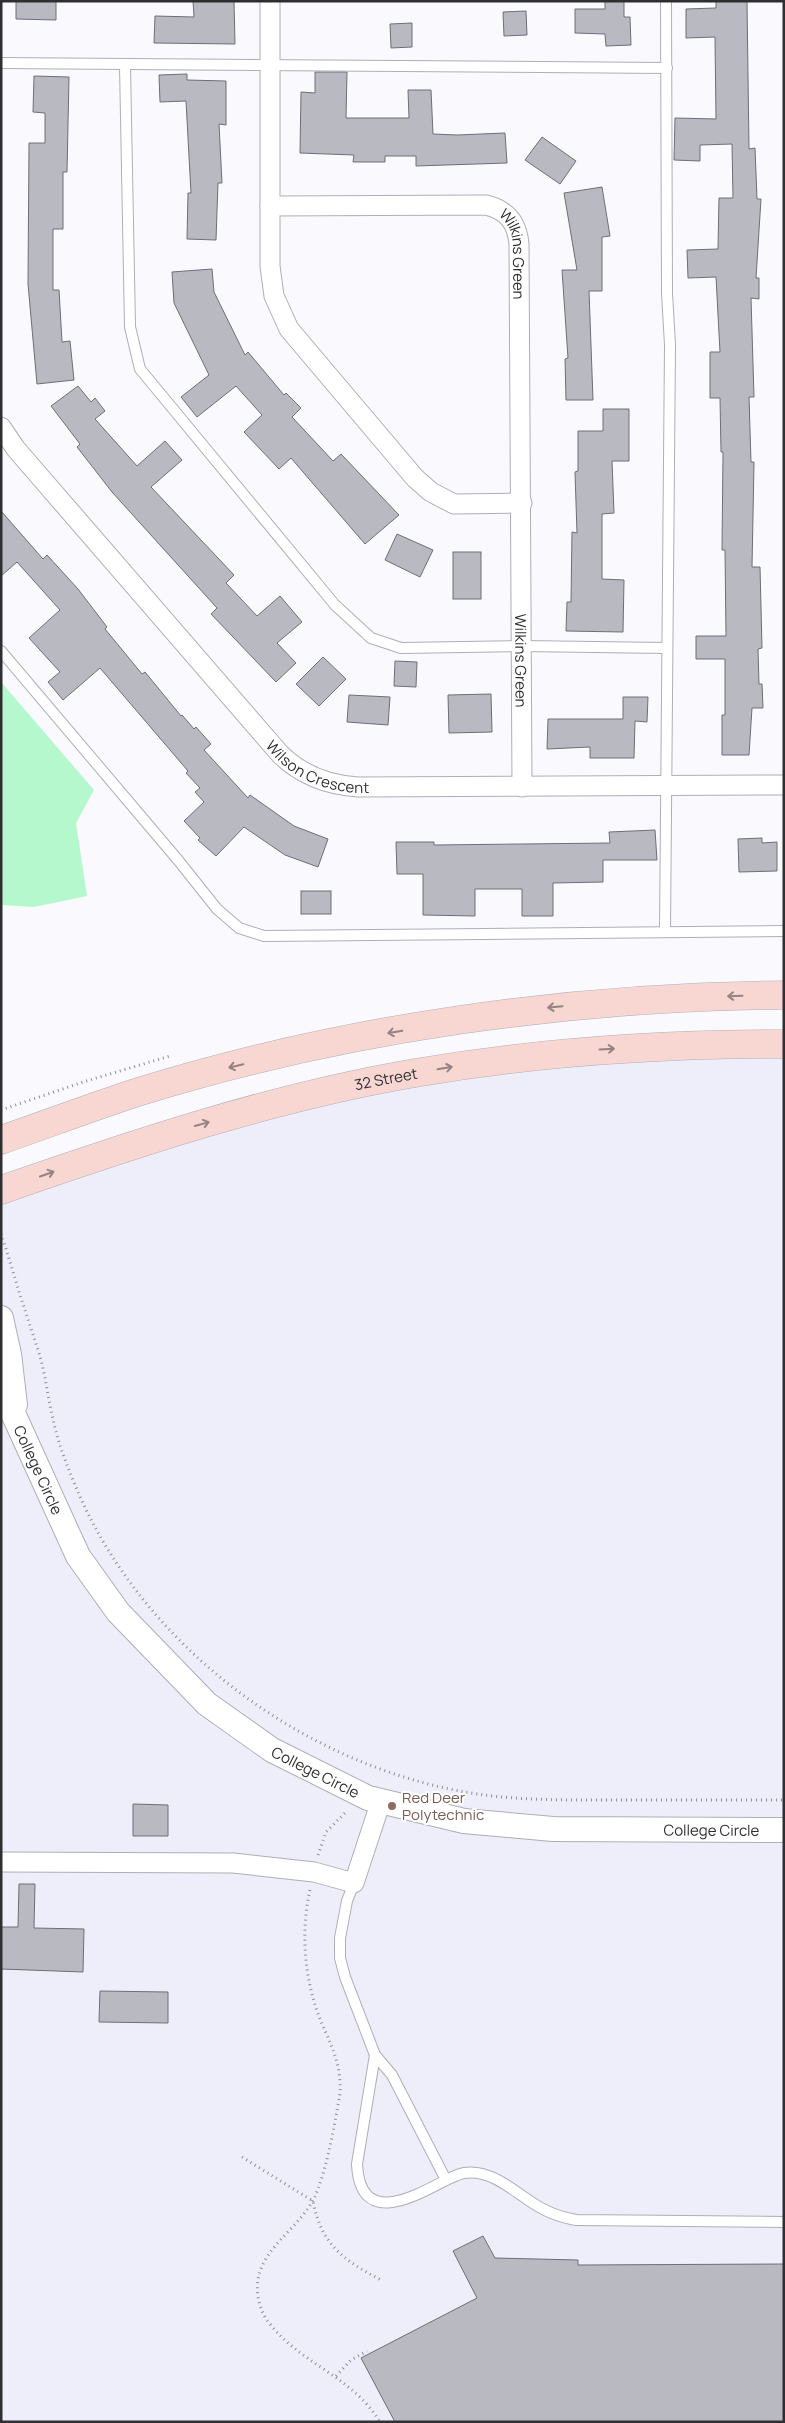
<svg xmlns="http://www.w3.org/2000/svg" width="785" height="2423" font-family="Manrope,sans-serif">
  <rect width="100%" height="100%" fill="#f9f9fe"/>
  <polygon fill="#eeedfa" points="784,1044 784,2422 1,2422 1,1190 413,1073"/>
  <polygon fill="#b6f8cd" points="1,682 94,790 76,823 87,896 34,907 1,905"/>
  <g fill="#b9b9c1" stroke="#6e6e76">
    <polygon points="16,1 56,1 56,20 16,19"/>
    <polygon points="193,1 234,1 235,44 154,43 155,16 194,17"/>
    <polygon points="605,1 624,1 624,17 630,17 631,45 606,46 605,34 575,33 575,9 605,9"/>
    <polygon points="716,1 747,1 749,149 755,148 757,199 761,199 756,278 759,278 759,299 751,298 754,397 749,397 751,462 754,462 752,567 760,567 762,648 758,649 759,684 762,684 763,708 752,708 749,755 722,755 722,715 725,715 725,659 696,659 696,636 726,636 725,550 722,550 723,452 721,452 720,398 710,398 710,352 720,352 716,277 688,278 687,250 718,249 719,198 733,198 732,144 700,145 700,161 674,160 675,118 716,119 715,37 686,38 686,9 716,8"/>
    <polygon points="526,11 527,35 504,36 503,12"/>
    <polygon points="412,23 412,47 391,48 390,24"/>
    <polygon points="315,72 347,72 346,118 409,118 408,90 431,90 433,134 457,135 505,133 507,163 416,166 416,156 385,156 385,162 353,162 354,155 300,153 301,92 315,93"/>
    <polygon points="187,74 187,80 226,81 226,125 219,124 222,183 218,183 216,240 187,239 188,193 191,193 186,101 160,102 159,75"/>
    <polygon points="34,76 69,77 67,172 63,172 63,229 53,229 53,290 59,290 62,342 70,341 74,380 37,384 28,284 29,143 45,143 45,113 33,112"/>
    <polygon points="542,137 576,161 560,184 525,160"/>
    <polygon points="602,187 610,236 602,237 602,291 589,291 593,400 566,400 565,359 568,358 562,270 577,270 564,193"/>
    <polygon points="212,269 214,292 245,355 248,352 284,395 286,393 301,408 292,417 333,461 341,454 399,515 365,544 291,458 279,469 244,432 262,415 236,386 197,417 181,397 209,375 174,303 172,272"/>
    <polygon points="78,386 91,402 95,398 105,411 95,419 137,466 165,441 182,460 151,487 234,575 226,583 257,616 280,596 302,622 277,643 296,663 276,682 211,614 217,608 112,492 77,447 80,444 51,406"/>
    <polygon points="603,409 629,409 629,461 612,461 614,513 602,514 602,579 624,580 623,632 566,631 567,602 571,602 572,532 577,533 575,472 578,471 578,431 603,431"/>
    <polygon points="1,511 43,559 47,555 78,589 107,627 105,629 142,674 145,672 181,716 182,715 194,729 196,727 211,744 204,750 248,798 250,795 294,826 328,839 318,867 285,855 244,827 216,856 198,840 200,838 184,821 204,802 195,792 200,788 186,773 188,771 100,668 63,700 48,682 60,672 29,638 60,610 17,562 1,576"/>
    <polygon points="397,534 433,550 420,577 385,560"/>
    <rect x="453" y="552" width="28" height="47"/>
    <polygon points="323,657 346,679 319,706 296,684"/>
    <polygon points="395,661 417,662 416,687 394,686"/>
    <polygon points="491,694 492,732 449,733 448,695"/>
    <polygon points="349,695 390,697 388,725 347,722"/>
    <polygon points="623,697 648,697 647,722 635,721 634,758 590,758 590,747 547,749 548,719 623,719"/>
    <polygon points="655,830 657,860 603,860 603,882 553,883 553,916 522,916 522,889 475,889 475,916 423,915 423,874 397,874 396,842 434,842 434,845 610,843 609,832"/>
    <polygon points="762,838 762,843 777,842 777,871 739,872 738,839"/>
    <rect x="301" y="891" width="30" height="23"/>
    <polygon points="133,1804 168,1805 168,1836 133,1836"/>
    <polygon points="19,1884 35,1884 34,1928 84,1929 83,1972 1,1969 1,1927 18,1927"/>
    <polygon points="100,1991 168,1992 168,2023 99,2022"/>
    <polygon points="483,2236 495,2258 578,2260 578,2265 784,2264 784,2422 395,2422 361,2358 477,2298 453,2251"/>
  </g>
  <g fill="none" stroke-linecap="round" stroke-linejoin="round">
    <g stroke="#afaeb7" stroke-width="12">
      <g id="service">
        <polyline points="1,63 667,68"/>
        <polyline points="125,65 130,327 140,369 335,605 371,638 401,648 522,646 667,648"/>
        <polyline points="1,651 178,860 217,909 239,928 264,936 784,931"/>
        <polyline points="665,930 670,345 667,293 666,1"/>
        <path d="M 354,1883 L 347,1901 L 340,1938 L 340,1958 L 345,1977 L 375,2055 L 392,2075 L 446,2180 C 451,2178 458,2174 464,2173 C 494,2168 519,2197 543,2209 C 554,2215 565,2218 576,2220 L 784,2222"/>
        <path d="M 375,2055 L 357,2164 C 360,2227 412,2198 446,2180"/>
      </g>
    </g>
    <g stroke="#afaeb7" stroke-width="21">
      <g id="minor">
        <polyline points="270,1 270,266 274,296 289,329 415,478 431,492 454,504 522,503"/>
        <path id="s1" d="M 270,206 L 486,205 C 507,210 517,222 519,244 L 522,787"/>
        <path id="s2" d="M 1,427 L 16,449 L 280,754 C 301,775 328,785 358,787 L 784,785"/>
        <polyline points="1,1862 233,1863 314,1872 354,1883 381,1801"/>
      </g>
    </g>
    <g stroke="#afaeb7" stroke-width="26">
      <g id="tertiary">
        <polyline points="1,1318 9,1354 15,1405"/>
        <path id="s3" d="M 1,1387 L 78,1556 L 118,1612 L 207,1704 L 272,1750 L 368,1798 L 464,1821 L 553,1829 L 784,1830"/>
      </g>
    </g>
    <g stroke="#afaeb7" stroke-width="29">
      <g id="secondary">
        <path d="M 1,1140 C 47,1124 92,1107 138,1092 C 344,1028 568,997 784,995"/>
        <path id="s4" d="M 1,1190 C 136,1143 274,1097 415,1073 C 537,1052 660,1044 784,1044"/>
      </g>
    </g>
    <g stroke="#8f8f93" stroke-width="3" stroke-dasharray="1 4" stroke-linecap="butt">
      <polyline points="1,1110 83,1082 170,1056"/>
      <path d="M 1,1234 C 9,1257 16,1283 24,1307 C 29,1324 36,1342 41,1360 C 46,1379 48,1399 53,1419 C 58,1444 68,1468 78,1492 C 149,1657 324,1780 502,1797 C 548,1801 594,1800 640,1800 C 688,1800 736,1800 784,1800"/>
      <polyline points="318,1855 326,1832 347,1811"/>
      <path d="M 310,1890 C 301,1929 304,1973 317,2011 C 328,2041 342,2060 340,2094 C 334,2127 328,2164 316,2194 C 301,2231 251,2250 258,2297 C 260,2307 263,2316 270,2324 C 302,2365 351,2375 380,2422"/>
      <path d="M 242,2157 L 313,2201 C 321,2244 343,2260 381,2280"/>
      <polyline points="336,2376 351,2360 367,2351"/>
    </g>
    <use href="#service" stroke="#fff" stroke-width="10"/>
    <use href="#minor" stroke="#fff" stroke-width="19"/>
    <use href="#tertiary" stroke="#fff" stroke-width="24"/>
    <use href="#secondary" stroke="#f8d7d3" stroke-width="28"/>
  </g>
  <defs><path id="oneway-shaft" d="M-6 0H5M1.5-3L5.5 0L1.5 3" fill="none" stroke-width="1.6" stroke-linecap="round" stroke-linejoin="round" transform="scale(1.25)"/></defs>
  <g stroke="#948382">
    <use href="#oneway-shaft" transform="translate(735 996) rotate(178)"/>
    <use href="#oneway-shaft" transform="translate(555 1007) rotate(175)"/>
    <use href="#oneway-shaft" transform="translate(395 1032) rotate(170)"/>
    <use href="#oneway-shaft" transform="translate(607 1049) rotate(-3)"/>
    <use href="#oneway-shaft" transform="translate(236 1066) rotate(167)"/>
    <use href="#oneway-shaft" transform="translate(445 1068) rotate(-9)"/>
    <use href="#oneway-shaft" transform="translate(202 1124) rotate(-15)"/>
    <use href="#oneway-shaft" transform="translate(47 1174) rotate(-19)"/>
  </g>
  <circle fill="#8d6e63" stroke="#fff" stroke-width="2" cx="392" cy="1806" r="5"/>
  <g text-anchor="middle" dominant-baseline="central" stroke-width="4" stroke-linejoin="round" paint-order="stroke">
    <g font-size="15" fill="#2f2f32" stroke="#fff">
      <text stroke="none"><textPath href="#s1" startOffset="280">Wilkins Green</textPath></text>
      <text stroke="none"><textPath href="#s1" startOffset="688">Wilkins Green</textPath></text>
      <text stroke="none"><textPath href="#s2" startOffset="471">Wilson Crescent</textPath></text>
      <text stroke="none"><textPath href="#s4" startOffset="401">32 Street</textPath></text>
      <text stroke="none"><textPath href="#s3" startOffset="91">College Circle</textPath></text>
      <text stroke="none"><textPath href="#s3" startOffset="511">College Circle</textPath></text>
      <text stroke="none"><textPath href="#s3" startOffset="916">College Circle</textPath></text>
    </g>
    <g font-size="15" fill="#785e54" stroke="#fff" text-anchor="start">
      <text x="402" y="1797">Red Deer<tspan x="402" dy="17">Polytechnic</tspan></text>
    </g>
  </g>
  <rect width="785" height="2423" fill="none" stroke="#2f2f32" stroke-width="5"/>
</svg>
